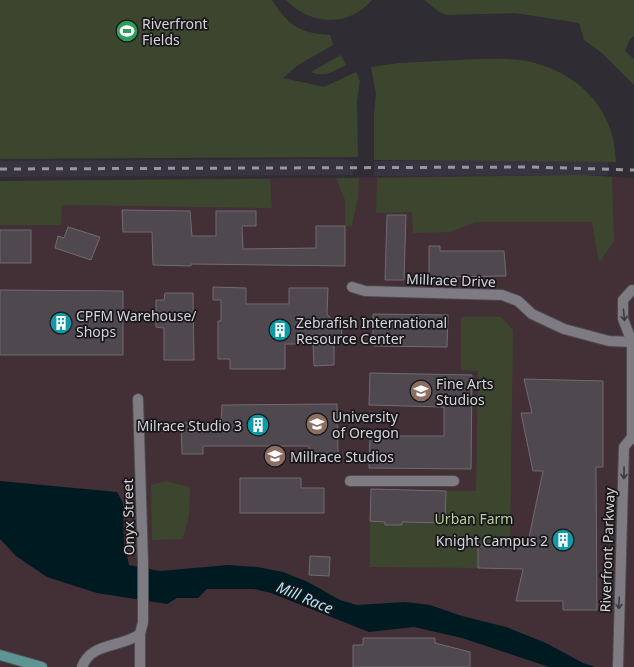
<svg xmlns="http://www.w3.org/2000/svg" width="634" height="667" font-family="'Noto Sans',sans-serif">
  <rect width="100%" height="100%" fill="#2f2d33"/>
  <g fill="#383340">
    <polygon points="341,159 353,161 353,175 0,177 0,161"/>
    <polygon points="512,160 608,162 608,175 374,176 374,161"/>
  </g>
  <polygon fill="#432f36" points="584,175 634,178 634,667 0,667 0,181"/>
  <g fill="#3c462e">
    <path d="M 0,0 L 272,0 C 289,26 299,33 330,35 L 333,45 L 298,65 L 283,78 L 324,87 L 356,72 L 360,81 L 357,101 L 358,157 L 0,159 Z"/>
    <path d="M 286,0 L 372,0 C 348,28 310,25 286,0 Z"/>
    <polygon points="424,0 634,0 634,36 630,39 625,51 634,59 634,85 602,53 584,40 579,23 515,13 447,15 438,11"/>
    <path d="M 341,55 L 346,65 C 335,71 323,78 311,72 Z"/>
    <path d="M 477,59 C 491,59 506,58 520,60 C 574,68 615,106 616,162 L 374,160 L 374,115 L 376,93 L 371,67 L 399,63 Z"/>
    <polygon points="584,175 612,177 614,241 599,263 592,222 476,222 450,232 413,233 412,212 376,213 377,178"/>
    <polygon points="336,178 359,178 358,197 352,226 345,226 345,200"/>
    <polygon points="270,179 272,208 62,205 61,225 0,225 0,181"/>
    <polygon points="461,317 501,317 513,330 510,546 478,546 478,568 370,567 370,521 385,521 385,525 402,525 402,522 445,523 446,491 476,491 478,371 461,370"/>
    <polygon points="166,481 190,487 189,515 183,539 152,540 151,485"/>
  </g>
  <polygon fill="#001a22" points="0,481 117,492 123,503 124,543 129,565 160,571 228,565 257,567 283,572 308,582 340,600 357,605 405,602 430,605 462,616 506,627 546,643 583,663 595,667 549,667 462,638 414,627 369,632 271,593 254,589 207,589 198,598 177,598 167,604 97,593 47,577 16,556 0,539"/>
  <g fill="#4f494f" stroke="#716b71">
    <polygon points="122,210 190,211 192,236 216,236 216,211 256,211 256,226 242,226 243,249 316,248 316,226 345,226 345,266 191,264 191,266 153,265 152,232 123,232"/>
    <polygon points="387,215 406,215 404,280 385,280"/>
    <polygon points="68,227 100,237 91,260 55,248 58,236 64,238"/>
    <rect x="0" y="230" width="31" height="33"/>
    <polygon points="429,246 440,246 440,251 504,251 506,276 440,277 440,285 429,284"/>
    <polygon points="213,287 246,288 246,304 289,304 289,288 328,288 327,314 334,322 341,322 342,337 334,338 334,365 314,366 313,344 285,344 285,369 230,369 230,359 218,359 218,321 221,321 221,300 213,300"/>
    <polygon points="0,290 123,291 123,355 0,355"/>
    <polygon points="165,293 193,293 194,360 164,360 164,328 156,327 156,300 164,300"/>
    <polygon points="373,314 448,315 447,347 373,346"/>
    <polygon points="370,373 472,375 471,469 369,468 370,436 444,436 444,407 369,405"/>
    <polygon points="524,379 603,381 603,467 596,467 597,610 563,610 563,601 516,601 523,569 478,568 478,546 527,547 543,471 533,471 521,413 532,413"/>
    <polygon points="337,404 338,454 309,454 309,446 203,446 203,454 182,454 181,423 221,423 222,405"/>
    <polygon points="240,478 301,478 301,488 324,488 324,513 240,513"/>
    <polygon points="371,489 446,491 445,523 402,522 402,525 385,525 385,522 370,521"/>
    <polygon points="310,556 330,557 329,576 309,575"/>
    <polygon points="363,638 435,638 435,643 470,652 470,667 353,667 353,645 363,645"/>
  </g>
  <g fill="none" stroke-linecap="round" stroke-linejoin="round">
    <g stroke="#4d4b51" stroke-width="12">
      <g id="minor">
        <polyline points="352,287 365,291 502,295 518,301 532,314 564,329 609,341 634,342"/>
        <polyline points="632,290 623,300 623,319 632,342 632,437 634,439"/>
        <polyline points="138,399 143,563 143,622 140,634 140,667"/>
        <polyline points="350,481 454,481"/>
        <path d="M 82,667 C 91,642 121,648 140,634"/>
        <polyline points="618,667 624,447 632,437"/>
      </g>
    </g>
    <g stroke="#4d4b51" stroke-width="12">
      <polyline id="major" points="0,655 42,667"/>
    </g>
    <use href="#minor" stroke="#7e7b83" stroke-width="10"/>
    <use href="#major" stroke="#5e9494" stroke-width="10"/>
    <polyline stroke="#99979d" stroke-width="3" stroke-dasharray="7 7" stroke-linecap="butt" points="0,169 531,167 634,170"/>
  </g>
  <defs><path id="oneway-shaft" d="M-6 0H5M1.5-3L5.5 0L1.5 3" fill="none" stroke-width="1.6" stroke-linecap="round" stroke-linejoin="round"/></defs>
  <g stroke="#3b393e">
    <use href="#oneway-shaft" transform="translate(624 315) rotate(85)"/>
    <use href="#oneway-shaft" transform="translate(624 473) rotate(91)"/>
    <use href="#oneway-shaft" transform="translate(619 603) rotate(92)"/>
  </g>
  <defs>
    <g id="stadium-disc" transform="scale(1.15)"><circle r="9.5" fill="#2e9e5b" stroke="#171619"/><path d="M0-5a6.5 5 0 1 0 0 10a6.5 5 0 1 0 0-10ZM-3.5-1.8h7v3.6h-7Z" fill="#fff"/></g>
    <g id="building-disc" transform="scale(1.15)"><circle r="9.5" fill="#0f9aa8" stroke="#171619"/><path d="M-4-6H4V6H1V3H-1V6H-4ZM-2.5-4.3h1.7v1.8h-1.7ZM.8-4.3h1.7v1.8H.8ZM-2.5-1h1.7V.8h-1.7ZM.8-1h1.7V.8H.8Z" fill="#fff"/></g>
    <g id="school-disc" transform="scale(1.15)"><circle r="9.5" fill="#8d6e63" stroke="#171619"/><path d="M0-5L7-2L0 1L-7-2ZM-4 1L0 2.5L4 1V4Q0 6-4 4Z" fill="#fff"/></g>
    <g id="university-disc" transform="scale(1.15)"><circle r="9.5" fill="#8d6e63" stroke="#171619"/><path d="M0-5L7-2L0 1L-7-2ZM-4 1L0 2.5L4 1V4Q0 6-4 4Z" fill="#fff"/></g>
  </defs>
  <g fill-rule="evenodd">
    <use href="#stadium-disc" x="127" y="31"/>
    <use href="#building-disc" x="61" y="323"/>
    <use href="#building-disc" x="280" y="330"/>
    <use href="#school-disc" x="421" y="391"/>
    <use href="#university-disc" x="317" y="424"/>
    <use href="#building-disc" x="258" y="425"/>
    <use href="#school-disc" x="275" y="456"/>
    <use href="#building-disc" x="563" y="540"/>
  </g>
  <g text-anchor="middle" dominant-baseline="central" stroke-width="3.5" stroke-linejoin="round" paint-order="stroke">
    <g font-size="14" fill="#d8d6db" stroke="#171619" text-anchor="start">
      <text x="142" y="23">Riverfront<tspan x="142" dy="16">Fields</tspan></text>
      <text x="76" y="315">CPFM Warehouse/<tspan x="76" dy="16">Shops</tspan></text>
      <text x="296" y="322">Zebrafish International<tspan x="296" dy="16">Resource Center</tspan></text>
      <text x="436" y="383">Fine Arts<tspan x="436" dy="16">Studios</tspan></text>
      <text x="332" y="416">University<tspan x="332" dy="16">of Oregon</tspan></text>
      <text x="242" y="425" text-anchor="end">Milrace Studio 3</text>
      <text x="290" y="456">Millrace Studios</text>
      <text x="548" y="540" text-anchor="end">Knight Campus 2</text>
    </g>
    <g font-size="14" fill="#d8d6db" stroke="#171619">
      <text transform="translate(451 280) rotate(2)">Millrace Drive</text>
      <text transform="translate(128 517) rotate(-91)">Onyx Street</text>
      <text transform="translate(607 550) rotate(-88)">Riverfront Parkway</text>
    </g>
    <g font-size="14" fill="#bad09b" stroke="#171619">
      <text x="474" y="518">Urban Farm</text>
    </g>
    <g font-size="15" font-style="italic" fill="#b0e5f9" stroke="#171619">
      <text transform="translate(305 597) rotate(23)">Mill Race</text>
    </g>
  </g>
</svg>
